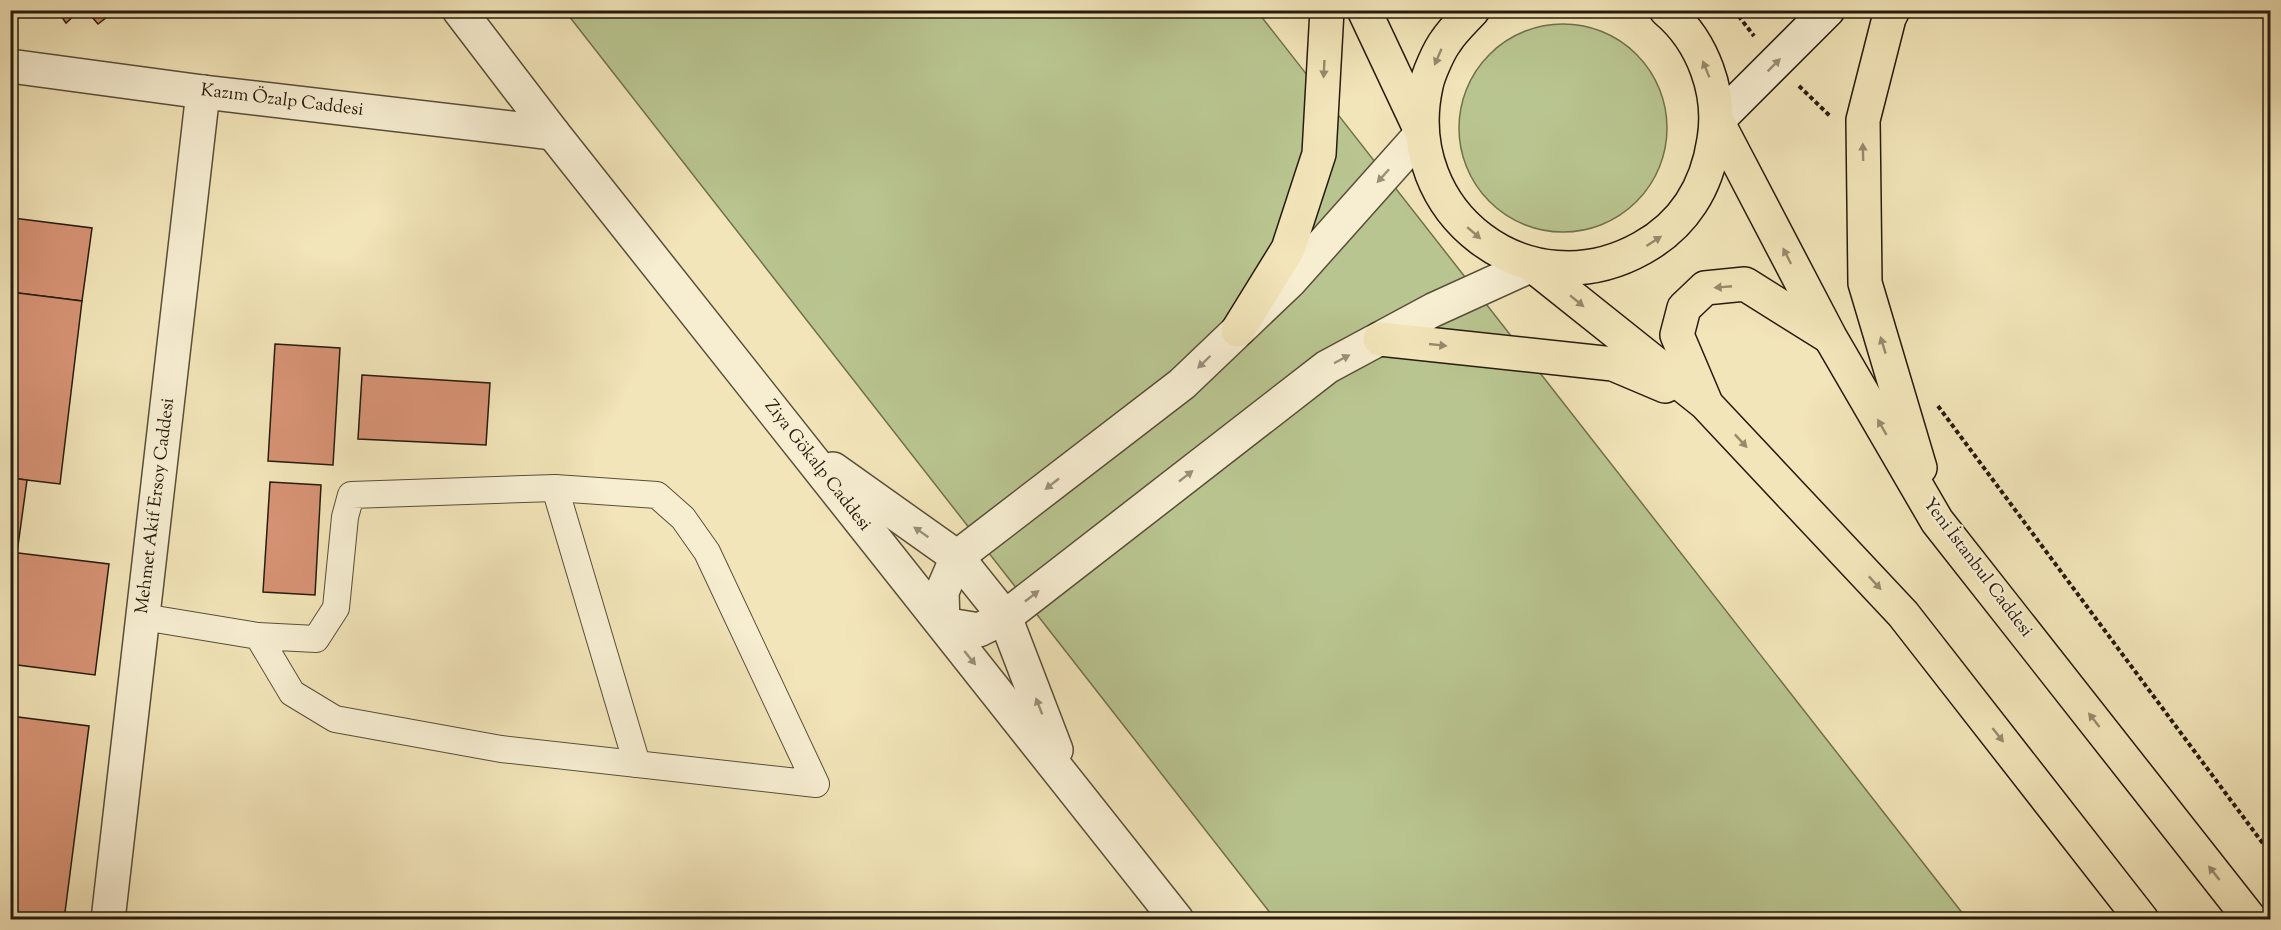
<svg xmlns="http://www.w3.org/2000/svg" width="2281" height="930" font-family="'Sorts Mill Goudy',serif">
  <rect width="100%" height="100%" fill="#f2e5b9"/>
  <filter id="stains"><feTurbulence type="fractalNoise" baseFrequency=".00333" numOctaves="4"/><feColorMatrix values="0 0 0 0 .2 0 0 0 0 .09 0 0 0 0 .02 0 0 0 .5 -.17"/></filter>
  <radialGradient id="worn" r=".72"><stop offset=".6" stop-color="#630" stop-opacity="0"/><stop offset="1" stop-color="#630" stop-opacity=".3"/></radialGradient>
  <g fill="#b9c590" stroke="#70704e" stroke-width="1.5">
    <polygon points="565,11 1257,11 1967,919 1275,919"/>
    <circle cx="1563" cy="128" r="104"/>
  </g>
  <g fill="#d79375" stroke="#261b0d" stroke-width="1.5">
    <polygon points="57,10 80,10 66,23"/>
    <polygon points="86,10 116,10 98,24"/>
    <polygon points="13,218 92,228 82,301 10,292 10,235"/>
    <polygon points="10,292 82,301 60,484 10,478"/>
    <polygon points="275,344 340,348 333,465 268,461"/>
    <polygon points="362,375 490,383 486,445 358,439"/>
    <polygon points="10,478 27,480 17,553 10,552"/>
    <polygon points="270,482 321,485 315,595 263,592"/>
    <polygon points="10,552 109,564 95,675 10,664"/>
    <polygon points="10,716 89,726 64,920 10,920"/>
  </g>
  <g fill="none" stroke-linecap="round" stroke-linejoin="round">
    <g stroke="#594e38" stroke-width="28">
      <g id="minor">
        <polyline points="555,488 637,764"/>
        <polyline points="143,617 258,636 316,639 336,608 345,517 351,495 555,488 657,495 683,518 707,552 816,784 501,749 335,719 292,693 258,636"/>
      </g>
    </g>
    <g stroke="#594e38" stroke-width="36">
      <g id="tertiary">
        <polyline points="459,10 553,133 1177,920"/>
        <polyline points="10,66 203,92 553,133"/>
        <polyline points="1422,133 1290,281 1182,384 957,557 942,592 943,624 979,630 1005,617 1327,367 1433,310 1532,265"/>
        <polyline points="833,469 957,557 1005,617 1056,750"/>
        <polyline points="108,920 203,92"/>
      </g>
    </g>
    <g stroke="#261b0d" stroke-width="36">
      <polyline id="secondary" points="1717,121 1828,10"/>
    </g>
    <g stroke="#261b0d" stroke-width="36">
      <g id="trunk">
        <polyline points="1364,10 1421,131"/>
        <path d="M 1473,10 C 1464,20 1453,30 1446,41 C 1439,50 1428,75 1426,86 C 1398,213 1528,312 1642,248 C 1684,225 1707,187 1714,140 C 1722,93 1703,41 1666,10"/>
        <polyline points="1893,10 1889,18 1863,120 1865,283 1920,468"/>
        <polyline points="1717,121 1830,337 1937,521 2251,920"/>
        <polyline points="1532,265 1705,403 1903,614 2142,920"/>
        <polyline points="1238,330 1288,249 1319,154 1327,10"/>
        <polyline points="1380,339 1613,364 1665,386"/>
        <polyline points="1705,401 1677,335 1684,308 1705,288 1745,284 1828,336"/>
      </g>
    </g>
    <g stroke="#261b0d" stroke-width="4" stroke-dasharray="4.5 3" stroke-linecap="butt">
      <polyline points="1734,10 1754,36"/>
      <polyline points="1799,86 1830,116"/>
      <polyline points="1938,406 2270,853"/>
    </g>
    <use href="#minor" stroke="#f7eed2" stroke-width="26"/>
    <use href="#tertiary" stroke="#f7eed2" stroke-width="33"/>
    <use href="#secondary" stroke="#f7eed2" stroke-width="33"/>
    <use href="#trunk" stroke="#f2e5b9" stroke-width="33"/>
  </g>
  <defs><path id="oneway-solid" d="M-6-.8H1V-3.2L6.5 0L1 3.2V.8H-6Z" transform="scale(1.5)"/></defs>
  <g fill="#968a6c">
    <use href="#oneway-solid" transform="translate(1438 57) rotate(113)"/>
    <use href="#oneway-solid" transform="translate(1324 69) rotate(93)"/>
    <use href="#oneway-solid" transform="translate(1706 69) rotate(-112)"/>
    <use href="#oneway-solid" transform="translate(1863 152) rotate(-91)"/>
    <use href="#oneway-solid" transform="translate(1474 233) rotate(41)"/>
    <use href="#oneway-solid" transform="translate(1654 241) rotate(-33)"/>
    <use href="#oneway-solid" transform="translate(1787 256) rotate(-117)"/>
    <use href="#oneway-solid" transform="translate(1723 287) rotate(175)"/>
    <use href="#oneway-solid" transform="translate(1577 301) rotate(39)"/>
    <use href="#oneway-solid" transform="translate(1438 345) rotate(6)"/>
    <use href="#oneway-solid" transform="translate(1883 345) rotate(-107)"/>
    <use href="#oneway-solid" transform="translate(1882 427) rotate(-120)"/>
    <use href="#oneway-solid" transform="translate(1741 441) rotate(47)"/>
    <use href="#oneway-solid" transform="translate(1875 583) rotate(47)"/>
    <use href="#oneway-solid" transform="translate(2094 720) rotate(-128)"/>
    <use href="#oneway-solid" transform="translate(1998 735) rotate(52)"/>
    <use href="#oneway-solid" transform="translate(2214 873) rotate(-128)"/>
  </g>
  <g fill="#998f79">
    <use href="#oneway-solid" transform="translate(1774 65) rotate(-45)"/>
    <use href="#oneway-solid" transform="translate(1383 176) rotate(132)"/>
    <use href="#oneway-solid" transform="translate(1342 359) rotate(-28)"/>
    <use href="#oneway-solid" transform="translate(1204 362) rotate(136)"/>
    <use href="#oneway-solid" transform="translate(1186 476) rotate(-38)"/>
    <use href="#oneway-solid" transform="translate(1052 484) rotate(142)"/>
    <use href="#oneway-solid" transform="translate(921 532) rotate(-145)"/>
    <use href="#oneway-solid" transform="translate(1032 596) rotate(-38)"/>
    <use href="#oneway-solid" transform="translate(970 658) rotate(51)"/>
    <use href="#oneway-solid" transform="translate(1039 706) rotate(-111)"/>
  </g>
  <g text-anchor="middle" dominant-baseline="central" stroke-width="4.5" stroke-linejoin="round" paint-order="stroke">
    <g font-size="18" fill="#261b0d" stroke="#f7eed2">
      <text transform="translate(282 101) rotate(7)">Kazım Özalp Caddesi</text>
      <text transform="translate(817 466) rotate(52)">Ziya Gökalp Caddesi</text>
      <text transform="translate(156 506) rotate(-83)">Mehmet Akif Ersoy Caddesi</text>
      <text transform="translate(1977 568) rotate(53)">Yeni İstanbul Caddesi</text>
    </g>
  </g>
  <rect width="2281" height="930" fill="none" stroke="#f2e5b9" stroke-width="36"/>
  <rect x="12" y="12" width="2257" height="906" fill="none" stroke="#261b0d" stroke-width="3"/>
  <rect x="18" y="18" width="2245" height="894" fill="none" stroke="#261b0d" stroke-width="1.5"/>
  <rect width="100%" height="100%" filter="url(#stains)"/>
  <rect width="100%" height="100%" fill="url(#worn)"/>
</svg>
